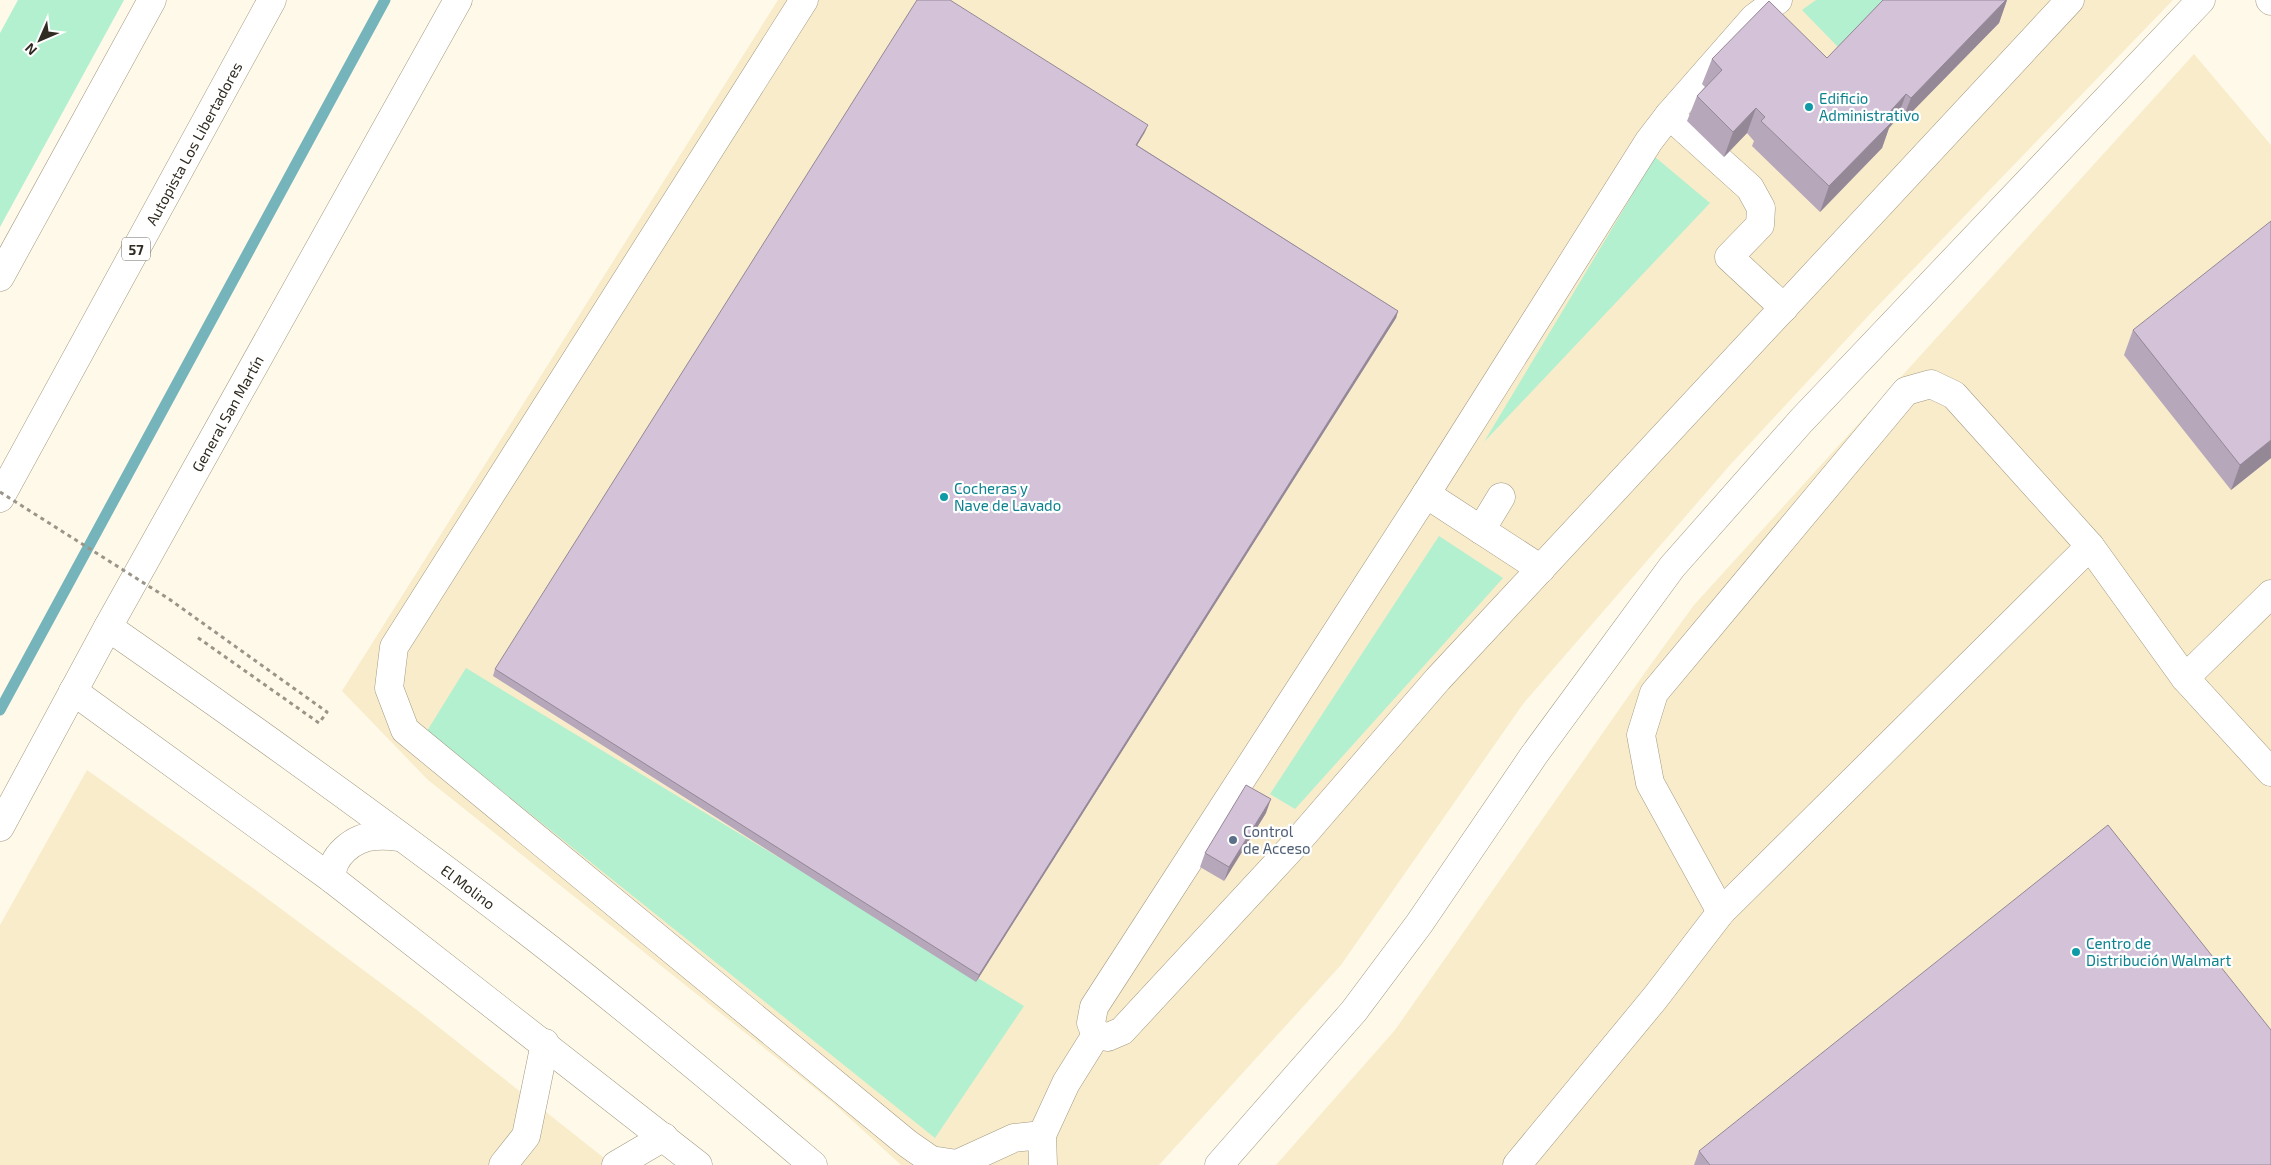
<svg xmlns="http://www.w3.org/2000/svg" width="2271" height="1165" font-family="'Exo 2',sans-serif">
  <rect width="100%" height="100%" fill="#fff9e9"/>
  <g fill="#f9eccb">
    <polygon points="778,0 2173,0 1870,314 1730,465 1523,704 1341,965 1159,1165 901,1165 832,1102 428,780 342,691"/>
    <polygon points="2194,54 2271,145 2271,1165 1276,1165 1395,1030 1646,671 1694,605"/>
    <polygon points="87,770 253,888 417,1010 613,1165 0,1165 0,925"/>
  </g>
  <g fill="#b2f0d0">
    <polygon points="18,0 124,0 0,227 0,33"/>
    <polygon points="1816,0 1883,0 1839,48 1802,10"/>
    <polygon points="1655,157 1710,203 1484,442"/>
    <polygon points="1439,536 1503,578 1295,809 1270,794"/>
    <polygon points="466,668 1024,1006 935,1138 427,731"/>
  </g>
  <g fill="none" stroke-linecap="round" stroke-linejoin="round">
    <polyline stroke="#75b4bb" stroke-width="11" points="0,710 385,0"/>
    <g stroke="#a29980" stroke-width="29">
      <g id="minor">
        <polyline points="804,0 394,647 389,688 405,730 908,1144 931,1160 957,1164 1014,1138 1042,1135"/>
        <polyline points="2270,0 2271,1"/>
        <polyline points="1669,115 1750,188 1761,208 1760,225 1729,257 1784,308"/>
        <polyline points="1426,494 1541,569"/>
        <polyline points="1481,530 1501,497"/>
        <path id="s1" d="M 108,627 C 253,728 397,831 537,939 C 631,1012 722,1088 813,1165"/>
        <polyline points="2185,678 2271,594"/>
        <polyline points="73,691 332,879 698,1165"/>
        <path id="s2" d="M 0,827 L 108,627 L 458,0"/>
        <path d="M 332,879 C 330,856 354,837 376,836 C 384,835 392,836 400,837"/>
        <polyline points="1721,912 1650,783 1641,735 1654,693 1906,391 1931,384 1954,395 2090,546"/>
        <polyline points="1096,1035 1108,1037 1122,1031 1297,842 1438,679 2070,0"/>
        <polyline points="1096,1035 1091,1023 1094,1007 1426,494 1649,141 1669,115 1754,18 1778,0"/>
        <polyline points="503,1165 526,1136 545,1043"/>
        <polyline points="616,1165 664,1137"/>
        <polyline points="1043,1165 1042,1135 1066,1083 1096,1035"/>
        <polyline points="1219,1165 1354,1011 1419,924 1534,755 1672,567 1801,421 2201,0"/>
        <polyline points="1517,1165 1655,998 1721,912 2090,546 2185,678 2271,772"/>
      </g>
    </g>
    <g stroke="#a29980" stroke-width="29">
      <g id="highway">
        <polyline points="0,277 152,0"/>
        <path id="s3" d="M 0,498 L 272,0"/>
      </g>
    </g>
    <use href="#minor" stroke="#fff" stroke-width="28"/>
    <use href="#highway" stroke="#fff" stroke-width="28"/>
    <polyline stroke="#9a9588" stroke-width="3" stroke-dasharray="4 4" stroke-linecap="butt" points="0,492 169,599 327,712 319,723 197,637"/>
  </g>
  <g fill="#b6a7ba">
    <polygon points="1883,0 2007,0 1999,23 1901,123 1897,119 1889,128 1882,148 1820,212 1752,146 1754,141 1747,133 1724,157 1687,121 1697,96 1705,87 1702,84 1712,59 1827,58"/>
    <polygon points="1145,132 1137,145 1398,311 1396,318 976,982 493,676 495,669"/>
    <polygon points="2133,330 2271,458 2231,490 2124,355"/>
    <polygon points="1266,813 1224,881 1200,867 1205,853"/>
    <polygon points="1699,1151 2271,1165 1694,1165"/>
  </g>
  <g fill="#948897">
    <polygon points="2006,0 2007,0 1999,23 1901,123 1911,98"/>
    <polygon points="1906,94 1897,119 1889,128 1882,148 1820,212 1829,186 1885,117"/>
    <polygon points="1756,108 1747,133 1724,157 1733,132"/>
    <polygon points="1148,125 1145,132 1133,152 1136,145"/>
    <polygon points="1398,311 1396,318 976,982 979,975"/>
    <polygon points="2271,440 2271,458 2231,490 2240,465"/>
    <polygon points="1271,799 1266,813 1224,881 1229,867"/>
  </g>
  <g fill="#d4c2d8" stroke="#948897">
    <polygon points="917,0 950,0 1148,125 1136,145 1398,311 979,975 495,669"/>
    <polygon points="1883,0 2006,0 1911,98 1906,94 1885,117 1891,123 1829,186 1761,121 1765,117 1756,108 1733,132 1697,96 1722,70 1712,59 1769,1 1827,58"/>
    <polygon points="2271,221 2271,440 2240,465 2133,330"/>
    <polygon points="1246,785 1271,799 1229,867 1205,853"/>
    <polygon points="2108,825 2271,1030 2271,1165 1710,1165 1699,1151"/>
  </g>
  <g fill="#0f9aa8" stroke="#fff" stroke-width="2">
    <circle cx="1809" cy="107" r="5"/>
    <circle cx="944" cy="497" r="5"/>
    <circle cx="2076" cy="952" r="5"/>
  </g>
  <circle fill="#5c6f8a" stroke="#fff" stroke-width="2" cx="1233" cy="840" r="5"/>
  <g text-anchor="middle" dominant-baseline="central" stroke-width="4.5" stroke-linejoin="round" paint-order="stroke">
    <rect fill="#fff" stroke="#6e6b64" stroke-width="1" x="122" y="237.5" width="28" height="23" rx="4"/>
    <g font-size="14" font-weight="bold" fill="#302c22">
      <text x="136" y="249">57</text>
    </g>
    <g font-size="15" fill="#0d838f" stroke="#fff" text-anchor="start">
      <text x="1819" y="98">Edificio<tspan x="1819" dy="17">Administrativo</tspan></text>
      <text x="954" y="488">Cocheras y<tspan x="954" dy="17">Nave de Lavado</tspan></text>
      <text x="2086" y="943">Centro de<tspan x="2086" dy="17">Distribución Walmart</tspan></text>
    </g>
    <g font-size="15" fill="#302c22" stroke="#fff">
      <text stroke="none"><textPath href="#s3" startOffset="404">Autopista Los Libertadores</textPath></text>
      <text stroke="none"><textPath href="#s2" startOffset="472">General San Martín</textPath></text>
      <text stroke="none"><textPath href="#s1" startOffset="444">El Molino</textPath></text>
    </g>
    <g font-size="15" fill="#4e5e75" stroke="#fff" text-anchor="start">
      <text x="1243" y="831">Control<tspan x="1243" dy="17">de Acceso</tspan></text>
    </g>
  </g>
  <g transform="translate(40 40) rotate(225)" stroke="#ffffff" stroke-width="4" paint-order="stroke">
  <path d="M0-4L9 19L0 12L-9 19Z" fill="#302c22"/>
  <text y="-8" font-size="14" font-weight="bold" text-anchor="middle" fill="#302c22">N</text>
  </g>
</svg>
